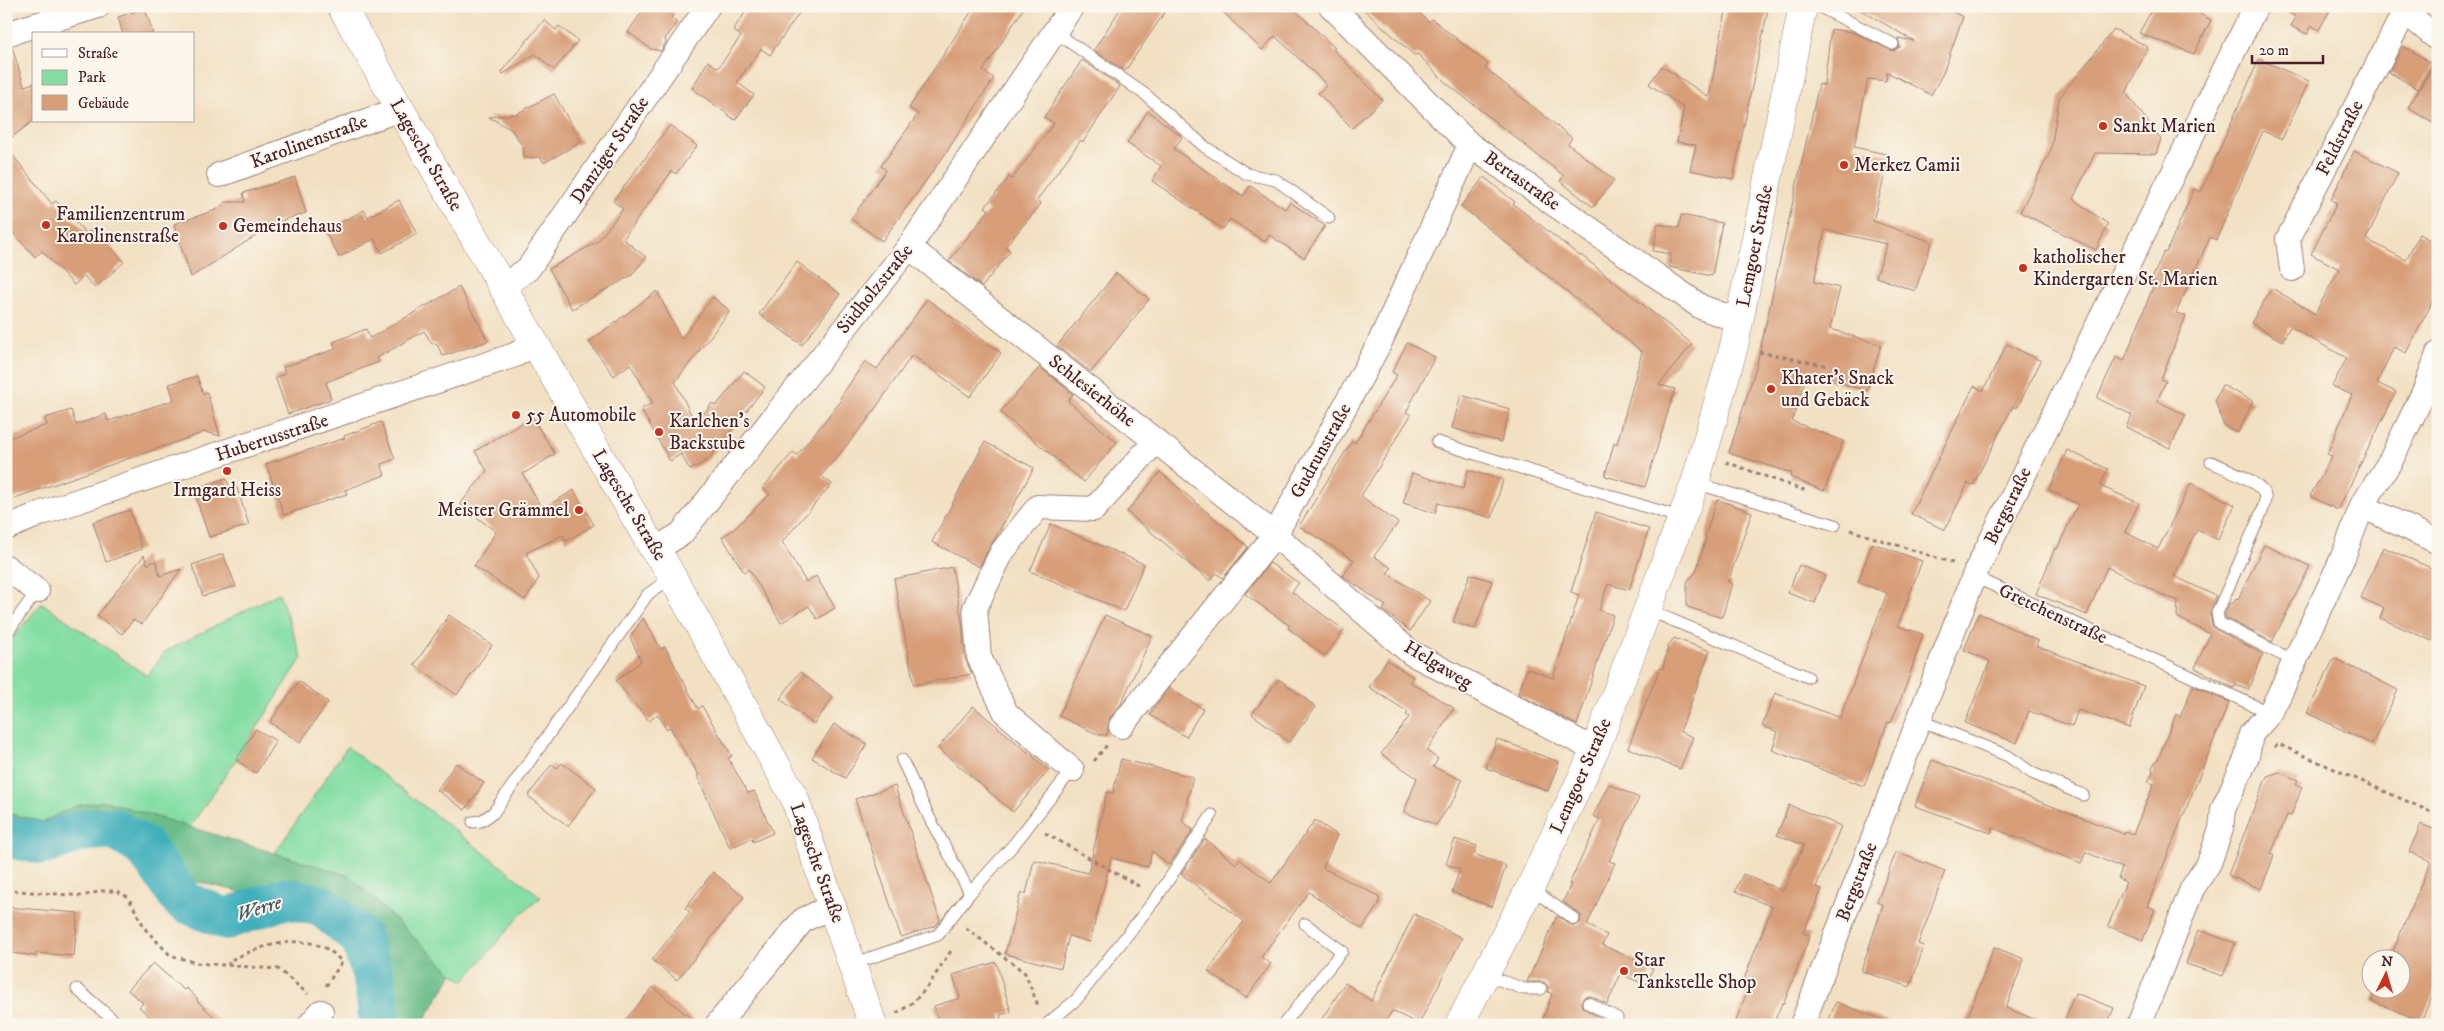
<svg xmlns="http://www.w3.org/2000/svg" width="2444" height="1031" font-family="'IM FELL DW Pica',serif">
  <rect width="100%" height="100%" fill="#fbf7ec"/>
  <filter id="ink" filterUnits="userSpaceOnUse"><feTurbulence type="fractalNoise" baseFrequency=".02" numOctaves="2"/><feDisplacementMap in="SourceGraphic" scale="10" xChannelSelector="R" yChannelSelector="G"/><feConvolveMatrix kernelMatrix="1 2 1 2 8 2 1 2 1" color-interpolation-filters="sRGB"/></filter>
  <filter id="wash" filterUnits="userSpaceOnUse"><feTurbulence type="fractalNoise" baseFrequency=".0096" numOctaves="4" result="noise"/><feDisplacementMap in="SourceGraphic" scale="20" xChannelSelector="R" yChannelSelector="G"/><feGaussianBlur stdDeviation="1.12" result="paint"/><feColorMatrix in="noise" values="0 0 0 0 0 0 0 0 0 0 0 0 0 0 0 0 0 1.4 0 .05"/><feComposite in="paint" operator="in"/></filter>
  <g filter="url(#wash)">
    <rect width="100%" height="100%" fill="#f2e0c2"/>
    <g fill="#84dea4" stroke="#677e68">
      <polygon points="279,593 302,658 236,760 189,828 75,806 43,822 6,813 6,645 42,603 147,676 166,651"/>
      <polygon points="347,747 541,897 522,913 464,981 453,974 349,876 275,853"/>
    </g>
    <polygon fill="#6bbd8a" stroke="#5a6e5a" points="105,801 349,876 453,974 421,1025 391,1025 387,981 371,933 339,898 320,886 247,893 184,879 145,838 106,818 77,821 44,836 6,828 6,813 43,822 75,806"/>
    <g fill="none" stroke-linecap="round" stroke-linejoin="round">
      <polyline stroke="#40afbb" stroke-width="42" points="6,837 45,844 79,831 112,828 144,847 183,901 226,919 286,898 322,906 361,938 375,984 380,1025"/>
    </g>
    <g id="blocks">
      <g fill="#d79e78">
        <polygon points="646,6 664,6 674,14 671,18 677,23 665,39 666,42 661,51 651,49 628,32"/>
        <polygon points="750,6 804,6 770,55 761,49 737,82 754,95 735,120 692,88 708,61 718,68 741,36 733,30"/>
        <polygon points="975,6 1025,6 983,71 994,78 946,153 882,241 851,219 886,170 881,166 918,114 909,108"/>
        <polygon points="1122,6 1169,6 1125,71 1094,50"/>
        <polygon points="1217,6 1291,6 1335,48 1333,49 1382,100 1352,128 1318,93 1327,85 1275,36 1262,50"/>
        <polygon points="1360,6 1412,6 1429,22 1432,19 1488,64 1485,68 1572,138 1568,144 1614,180 1593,207 1560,181 1564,176 1445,82 1418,54 1414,55"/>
        <polygon points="1727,6 1753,6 1768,9 1733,179 1690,170 1696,145 1677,142 1684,108 1649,84 1662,66 1709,97"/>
        <polygon points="1854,6 1942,6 1963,17 1943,73 1931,95 1887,72 1886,81 1868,79 1854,147 1890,155 1873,221 1932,242 1915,291 1876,277 1887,244 1825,230 1814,282 1840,288 1830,329 1881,345 1867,391 1807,373 1792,421 1843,441 1824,491 1790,477 1792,473 1729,453 1757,364 1819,84 1824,85 1831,29 1852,32 1893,51 1900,47 1898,38 1914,41"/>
        <polygon points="2154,6 2186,6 2211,20 2194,54 2139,33"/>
        <polygon points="2276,6 2332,6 2319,30 2312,26 2307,34 2291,26 2296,17"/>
        <polygon points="145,8 153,34 123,34 118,17"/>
        <polygon points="544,20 556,30 559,26 578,41 554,70 535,54 503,74 501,72"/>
        <polygon points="2114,29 2148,47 2126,93 2161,139 2156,154 2095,153 2073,199 2108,224 2096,250 2020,212 2051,150 2059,98"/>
        <polygon points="2403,46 2433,64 2418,89 2389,72"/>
        <polygon points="6,47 12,47 24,86 34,83 34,120 6,142"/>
        <polygon points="2438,58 2438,125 2408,108"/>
        <polygon points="2259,59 2309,81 2282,139 2263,131 2216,240 2210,237 2176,313 2186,316 2161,379 2166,381 2157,401 2186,415 2170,448 2126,427 2132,415 2097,398 2116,357 2124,361 2155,282 2151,281 2164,252 2166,253 2194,189 2201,192"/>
        <polygon points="1082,60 1120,86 1083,142 1081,140 1037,200 1041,204 1005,247 1010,251 982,287 949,261 989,210 985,207 1009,177 1012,179 1054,123 1044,117"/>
        <polygon points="554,94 581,142 544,163 540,157 524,158 523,147 512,130 489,117 516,114"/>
        <polygon points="1148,111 1182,137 1174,149 1243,196 1250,186 1285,209 1290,202 1325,226 1304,258 1269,235 1265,242 1230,219 1223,229 1152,181 1161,166 1127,143"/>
        <polygon points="670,125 697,146 676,174 672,171 623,239 646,257 632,275 572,309 549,269 597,242 623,209 613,201"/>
        <polygon points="6,147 52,204 56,201 87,234 94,228 124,262 95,288 84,276 74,285 42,251 35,257 6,225"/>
        <polygon points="2354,151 2398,173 2366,239 2406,260 2419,234 2438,244 2438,291 2406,353 2394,347 2377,383 2396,392 2338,510 2310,496 2332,456 2327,454 2352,395 2332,386 2347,358 2290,327 2282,341 2251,323 2272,288 2315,314 2339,269 2311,254 2337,203 2331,200"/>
        <polygon points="295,177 306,213 270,224 272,229 260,233 191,277 174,224 216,210 226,202 245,202 243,193"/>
        <polygon points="1484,177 1515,202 1513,204 1580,256 1581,255 1692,344 1659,385 1675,389 1645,487 1605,476 1614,443 1617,444 1642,352 1461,206"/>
        <polygon points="399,200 417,234 382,253 374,239 339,257 325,231 364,210 368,217"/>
        <polygon points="1681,215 1722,223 1712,276 1669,267 1671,254 1653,251 1658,224 1679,228"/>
        <polygon points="797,262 840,294 802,345 759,314"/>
        <polygon points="1116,273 1149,299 1091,372 1057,346"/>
        <polygon points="459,287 488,341 443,356 436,343 432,344 424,331 377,358 379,362 326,382 331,399 288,414 275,377 285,374 283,367 336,349 333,342 366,329 370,338"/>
        <polygon points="657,291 681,339 713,297 730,311 675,382 696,424 712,403 716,406 744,371 765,387 708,460 690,470 681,454 670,461 641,409 653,403 630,364 614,376 589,342"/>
        <polygon points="927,299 1001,353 970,397 912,355 866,422 821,476 832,484 782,542 806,582 816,576 835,608 817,619 809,606 781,623 749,569 744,572 722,537 733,530 770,494 763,488 793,452 797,455 842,400 840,398 865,361 877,369"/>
        <polygon points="1407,343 1435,357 1406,412 1411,415 1361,496 1398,523 1374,556 1391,568 1387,573 1430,601 1410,631 1383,610 1386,606 1343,576 1354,560 1299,526 1352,441 1355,443 1397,375 1392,372"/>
        <polygon points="2007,344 2041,361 2017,408 2013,406 1973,485 1968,483 1945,530 1911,514 1974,386 1983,391"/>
        <polygon points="1040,367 1073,394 1068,401 1117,442 1084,482 1000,412"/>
        <polygon points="197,376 203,394 207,392 220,436 205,432 6,501 6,439 47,425 45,418 71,410 76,425 106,414 108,421 174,400 169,384"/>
        <polygon points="2222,385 2253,401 2238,433 2224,426 2215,400"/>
        <polygon points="1461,395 1510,409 1501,442 1452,428"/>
        <polygon points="532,417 555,454 523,474 542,509 574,490 594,525 566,541 563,535 526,553 539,578 525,600 474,566 496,532 460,504 487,471 475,451"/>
        <polygon points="381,422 395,459 381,464 385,475 345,490 347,494 284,515 266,464 345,438 344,436"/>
        <polygon points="985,442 1034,468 979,567 932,542"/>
        <polygon points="2067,450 2108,469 2100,486 2139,503 2125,532 2158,549 2191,483 2235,505 2218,540 2197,530 2174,576 2216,596 2210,614 2213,628 2263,654 2248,690 2236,685 2234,688 2195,668 2210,634 2177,617 2178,600 2167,597 2107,567 2087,615 2036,594 2055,548 2057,549 2078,504 2049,490"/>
        <polygon points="1468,470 1503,480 1492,518 1438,503 1435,513 1403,503 1412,473 1463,489"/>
        <polygon points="1160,472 1248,547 1223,578 1216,573 1210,581 1127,512"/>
        <polygon points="226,478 230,490 237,488 249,525 209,537 193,489"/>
        <polygon points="1719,500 1752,512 1728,582 1732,583 1722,618 1687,607 1687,582 1696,572 1706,538 1705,537 1716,501"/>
        <polygon points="130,510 142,549 106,562 93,522"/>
        <polygon points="1596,512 1649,529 1629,590 1608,584 1599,610 1613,615 1577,725 1518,694 1527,668 1553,678 1579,595 1571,592"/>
        <polygon points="1051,524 1144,564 1124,611 1030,571"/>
        <polygon points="1872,543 1922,561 1898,626 1923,634 1906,686 1891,723 1888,722 1864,786 1772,750 1778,732 1762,726 1775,693 1840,718 1887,593 1858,582"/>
        <polygon points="2264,545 2310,566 2272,642 2226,618 2225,614 2230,603 2233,604 2236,598 2238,599"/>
        <polygon points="2383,547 2438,571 2438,628 2432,641 2380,618 2384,608 2361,598"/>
        <polygon points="223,554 236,586 203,596 192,565"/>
        <polygon points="144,555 147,564 156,561 160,576 181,569 142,624 133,620 122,634 97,616"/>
        <polygon points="1270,563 1299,583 1292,592 1344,630 1325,656 1288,628 1290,626 1245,594"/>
        <polygon points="1799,565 1825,575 1815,603 1788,593"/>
        <polygon points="952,567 962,622 965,658 972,674 914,685 894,579"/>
        <polygon points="1470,574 1492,581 1475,629 1453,622"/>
        <polygon points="1979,613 2038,641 2036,646 2144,686 2129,728 2078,710 2072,726 2029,711 2017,743 1965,723 1990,661 1964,650"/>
        <polygon points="449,615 492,645 457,695 414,665"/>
        <polygon points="1105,615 1152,636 1121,704 1110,718 1107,735 1099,735 1059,716"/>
        <polygon points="643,618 661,649 665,647 698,709 702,706 732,756 728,758 748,793 754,791 773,833 753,842 752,838 730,848 697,776 699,775 670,727 666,729 658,714 649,721 616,681 641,661 630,637"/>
        <polygon points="1674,638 1710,651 1680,732 1693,737 1680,769 1628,748 1660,668 1663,669 1668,646"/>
        <polygon points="2334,658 2398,690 2372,744 2307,713"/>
        <polygon points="1387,660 1413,677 1410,682 1454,708 1427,751 1438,759 1433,767 1462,780 1455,798 1436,825 1404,812 1417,778 1381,754 1409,717 1406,715 1408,712 1369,687"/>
        <polygon points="800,672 833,697 814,724 780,699"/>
        <polygon points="1279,679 1316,707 1289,742 1252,714"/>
        <polygon points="299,681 328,702 300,743 270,722"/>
        <polygon points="2193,686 2229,702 2147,906 2155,909 2143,940 2108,926 2126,882 2118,879 2122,868 2086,852 2081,863 1993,828 1991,833 1915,806 1932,760 2124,834 2125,831 2133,834 2154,784 2148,782 2153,772 2152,767 2158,759 2176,714 2180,717"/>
        <polygon points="1169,688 1203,709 1186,737 1150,715"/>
        <polygon points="973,706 1049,770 1013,812 938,748"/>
        <polygon points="834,724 867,744 845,778 812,758"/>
        <polygon points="256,729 276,741 256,773 236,760"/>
        <polygon points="1497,739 1559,762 1548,791 1486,768"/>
        <polygon points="1121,759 1193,777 1182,821 1193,830 1169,865 1152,851 1148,867 1111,858 1090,942 1069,936 1061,968 1005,954 1021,892 1026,894 1034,860 1088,873 1107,792 1113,793"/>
        <polygon points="456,763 484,783 465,810 437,790"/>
        <polygon points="562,763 596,788 568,826 528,796 552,764 557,768"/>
        <polygon points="2279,772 2298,780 2296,784 2302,787 2291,816 2287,815 2271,854 2274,856 2261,889 2228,875 2267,776"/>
        <polygon points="1609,784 1639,798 1609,861 1615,863 1587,925 1607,935 1602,945 1653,968 1646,985 1621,974 1607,1004 1591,996 1584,997 1581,1003 1582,1007 1600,1018 1597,1025 1541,1025 1552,994 1548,992 1548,986 1544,982 1527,982 1557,916 1573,926 1580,923 1581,915 1563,902 1571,884 1569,884 1600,819 1593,816"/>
        <polygon points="895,786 940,920 935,926 901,937 855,799"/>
        <polygon points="1789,805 1841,826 1816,887 1822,889 1803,933 1810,935 1784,1003 1782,1003 1773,1025 1734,1025 1748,990 1741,987 1772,907 1735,891 1743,874 1783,891 1804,845 1777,835"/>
        <polygon points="1315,820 1337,835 1323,868 1379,896 1379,904 1362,929 1309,892 1261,957 1271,964 1246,998 1208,971 1244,921 1181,874 1205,839 1236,864 1239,859 1271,883"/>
        <polygon points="2421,824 2438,831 2438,983 2421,1021 2372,1001 2377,988 2402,988 2402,958 2390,958 2431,861 2409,852"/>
        <polygon points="1455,839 1477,846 1474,854 1506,866 1492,907 1452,892 1460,869 1446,864"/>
        <polygon points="1896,852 1945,871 1918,944 1924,946 1910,987 1861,971 1883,905 1877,902"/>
        <polygon points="713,872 744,897 677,980 652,960 690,912 685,908"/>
        <polygon points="6,907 78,913 74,956 36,953 36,956 12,953 13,951 6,950"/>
        <polygon points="1414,914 1462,938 1419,1024 1392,1011 1383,1025 1318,1025 1345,983 1371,1001"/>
        <polygon points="2198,930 2235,943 2223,976 2186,964"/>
        <polygon points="1994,947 2024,959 2006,1008 2044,1023 2044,1025 1965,1025"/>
        <polygon points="996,962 1011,1012 1000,1015 1003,1025 940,1025 934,1006 960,998 953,975"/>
        <polygon points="153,963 184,990 186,988 197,998 197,1001 223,1025 159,1025 139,1007 143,1003 128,990"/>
        <polygon points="653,987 699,1025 621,1025"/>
        <polygon points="2075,993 2114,1008 2107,1025 2063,1025"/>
        <polygon points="1836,1002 1891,1023 1890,1025 1827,1025"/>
      </g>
    </g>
  </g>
  <g filter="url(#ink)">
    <use href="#blocks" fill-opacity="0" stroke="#9e8076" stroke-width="1"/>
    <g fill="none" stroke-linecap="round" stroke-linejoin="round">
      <g stroke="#9e8076" stroke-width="13">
        <g id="service">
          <polyline points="1818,6 1893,44"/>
          <polyline points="1055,32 1146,95 1205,147 1247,174 1276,180 1329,218"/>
          <polyline points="1437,442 1682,518"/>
          <path d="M 2211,462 C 2224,468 2263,482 2265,497 C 2266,500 2263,506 2263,509 L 2217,613 L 2219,623 L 2294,661"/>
          <polyline points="1695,483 1835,525"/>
          <polyline points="1976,571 1986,582 2270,713"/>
          <polyline points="1648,610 1808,677"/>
          <polyline points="6,634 37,591"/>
          <polyline points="1919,720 2008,756 2032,773 2083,795"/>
          <polyline points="902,760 930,819 970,893"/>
          <polyline points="473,822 481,821 493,813 648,594 672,577"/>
          <polyline points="1530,888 1574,919"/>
          <polyline points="852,964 938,935 970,893 1015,843 1072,770"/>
          <polyline points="1486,975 1524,989 1541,989"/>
          <polyline points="77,989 119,1025"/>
          <polyline points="1588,1003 1617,1018 1614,1025"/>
          <polyline points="1046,1025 1077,999 1157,897 1212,815"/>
          <polyline points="1283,1025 1342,951 1305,924"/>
        </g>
      </g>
      <g stroke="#9e8076" stroke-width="26">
        <g id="minor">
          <polyline points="1331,6 1470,145 1701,307 1739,321"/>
          <polyline points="2398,6 2438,39"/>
          <polyline points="6,34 98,6"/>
          <polyline points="219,175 400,109"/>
          <polyline points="909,247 1275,535 1411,653 1595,750"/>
          <polyline points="2292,269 2288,239 2405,11 2405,6"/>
          <polyline points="503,286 528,269 708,6"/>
          <polyline points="2362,506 2438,542"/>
          <polyline points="6,528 42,513 515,355 535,343"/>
          <polyline points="654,550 681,534 909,247 1072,6"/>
          <polyline points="6,567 37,591"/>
          <polyline points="1121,726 1275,535 1379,344 1470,145"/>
          <polyline points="1072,770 1006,713 979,657 975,608 1002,552 1038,507 1094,509 1156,441"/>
          <polyline points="310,1025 321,1012"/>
          <polyline points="717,1025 803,920 833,906"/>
          <polyline points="1802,1025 1976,571 2256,6"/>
          <polyline points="2139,1025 2192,889 2209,863 2221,829 2223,809 2247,757 2251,734 2270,713 2279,695 2343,557 2362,506 2391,460 2425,390 2438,354"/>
        </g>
      </g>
      <g stroke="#9e8076" stroke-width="29">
        <polyline id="tertiary" points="341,6 654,550 664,562 794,797 873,1025"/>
      </g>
      <g stroke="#9e8076" stroke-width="29">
        <polyline id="secondary" points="1459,1025 1530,888 1595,750 1695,483 1734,346 1803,6"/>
      </g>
      <g stroke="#9e8076" stroke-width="3" stroke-dasharray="4 4" stroke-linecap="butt">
        <polyline points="1759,352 1828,366"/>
        <polyline points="1726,462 1803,490 1805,483"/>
        <polyline points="1850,530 1953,563"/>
        <polyline points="2274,747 2278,744 2438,815"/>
        <polyline points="1094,761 1107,745"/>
        <polyline points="1045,833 1142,888"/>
        <polyline points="6,890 82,896 102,891 117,891 128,897 146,930 170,955 197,963 278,969 308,994"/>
        <polyline points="966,928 1025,973 1039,1008"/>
        <path d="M 229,966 L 229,961 C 257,947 298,933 327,949 C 333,952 338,958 342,962 L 324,989"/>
        <path d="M 896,1013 C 925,999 935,973 953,948"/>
      </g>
      <use href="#service" stroke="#fff" stroke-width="11"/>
      <use href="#minor" stroke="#fff" stroke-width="24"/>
      <use href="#tertiary" stroke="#fff" stroke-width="28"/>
      <use href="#secondary" stroke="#fff" stroke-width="28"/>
    </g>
  </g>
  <g fill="#c8321e" stroke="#fbf7ec" stroke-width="2">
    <circle cx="2103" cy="126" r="5"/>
    <circle cx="1844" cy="165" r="5"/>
    <circle cx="46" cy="225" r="5"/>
    <circle cx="223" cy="226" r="5"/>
    <circle cx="2023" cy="268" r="5"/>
    <circle cx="1771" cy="389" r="5"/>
    <circle cx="516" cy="415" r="5"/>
    <circle cx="659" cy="432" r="5"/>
    <circle cx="227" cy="471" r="5"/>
    <circle cx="579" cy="510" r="5"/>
    <circle cx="1624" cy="971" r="5"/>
  </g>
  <g text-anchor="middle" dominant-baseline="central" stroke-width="4" stroke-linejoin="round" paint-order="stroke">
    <g font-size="19" fill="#4a1f2b" stroke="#fbf7ec" text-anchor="start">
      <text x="2113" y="126">Sankt Marien</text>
      <text x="1854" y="165">Merkez Camii</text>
      <text x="56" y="214">Familienzentrum<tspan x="56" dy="22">Karolinenstraße</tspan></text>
      <text x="233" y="226">Gemeindehaus</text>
      <text x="2033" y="257">katholischer<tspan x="2033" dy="22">Kindergarten St. Marien</tspan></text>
      <text x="1781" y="378">Khater's Snack<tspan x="1781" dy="22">und Gebäck</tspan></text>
      <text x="526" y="415">55 Automobile</text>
      <text x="669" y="421">Karlchen’s<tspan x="669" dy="22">Backstube</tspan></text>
      <text x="227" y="490" text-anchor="middle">Irmgard Heiss</text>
      <text x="569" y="510" text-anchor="end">Meister Grämmel</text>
      <text x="1634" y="960">Star<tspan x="1634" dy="22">Tankstelle Shop</tspan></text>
    </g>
    <g font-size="19" fill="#4a1f2b" stroke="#fbf7ec">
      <text transform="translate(2340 138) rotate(-63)">Feldstraße</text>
      <text transform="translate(309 142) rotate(-20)">Karolinenstraße</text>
      <text transform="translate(610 150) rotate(-56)">Danziger Straße</text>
      <text transform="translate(426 155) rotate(60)">Lagesche Straße</text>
      <text transform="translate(1522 181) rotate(35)">Bertastraße</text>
      <text transform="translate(1755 246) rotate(-79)">Lemgoer Straße</text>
      <text transform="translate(875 289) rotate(-51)">Südholzstraße</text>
      <text transform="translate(1092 391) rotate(38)">Schlesierhöhe</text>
      <text transform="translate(272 438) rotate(-18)">Hubertusstraße</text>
      <text transform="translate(1321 451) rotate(-61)">Gudrunstraße</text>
      <text transform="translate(629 505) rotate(59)">Lagesche Straße</text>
      <text transform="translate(2008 506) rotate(-64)">Bergstraße</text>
      <text transform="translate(2053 614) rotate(25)">Gretchenstraße</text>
      <text transform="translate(1438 665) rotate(31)">Helgaweg</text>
      <text transform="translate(1581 776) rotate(-66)">Lemgoer Straße</text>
      <text transform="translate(817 863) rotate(70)">Lagesche Straße</text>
      <text transform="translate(1857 882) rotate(-69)">Bergstraße</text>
    </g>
    <g font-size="20" font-style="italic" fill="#465965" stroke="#fbf7ec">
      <text transform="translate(259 909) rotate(-17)">Werre</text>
    </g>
  </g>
  <rect width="2444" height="1031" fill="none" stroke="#fbf7ec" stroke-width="25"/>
  <rect x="32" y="32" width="162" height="90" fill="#fbf7ec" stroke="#b4a19f"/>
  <rect x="42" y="49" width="25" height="8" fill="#ffffff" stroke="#b4a19f"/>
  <text x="78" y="58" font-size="15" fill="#4a1f2b">Straße</text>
  <rect x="42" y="70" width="25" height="15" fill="#84dea4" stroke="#b4a19f"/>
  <text x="78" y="82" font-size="15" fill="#4a1f2b">Park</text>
  <rect x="42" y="95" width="25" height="15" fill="#d79e78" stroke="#b4a19f"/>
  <text x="78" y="108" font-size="15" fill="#4a1f2b">Gebäude</text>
  <g transform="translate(2386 974) rotate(5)"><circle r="24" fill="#fbf7ec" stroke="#b4a19f"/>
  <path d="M0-4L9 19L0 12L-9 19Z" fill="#c8321e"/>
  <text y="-8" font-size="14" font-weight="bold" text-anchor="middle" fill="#4a1f2b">N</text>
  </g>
  <path d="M2252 55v8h71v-8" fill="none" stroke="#4a1f2b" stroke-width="2.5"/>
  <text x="2259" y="55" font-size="15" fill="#4a1f2b" stroke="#fbf7ec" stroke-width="4" paint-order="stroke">20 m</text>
</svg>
